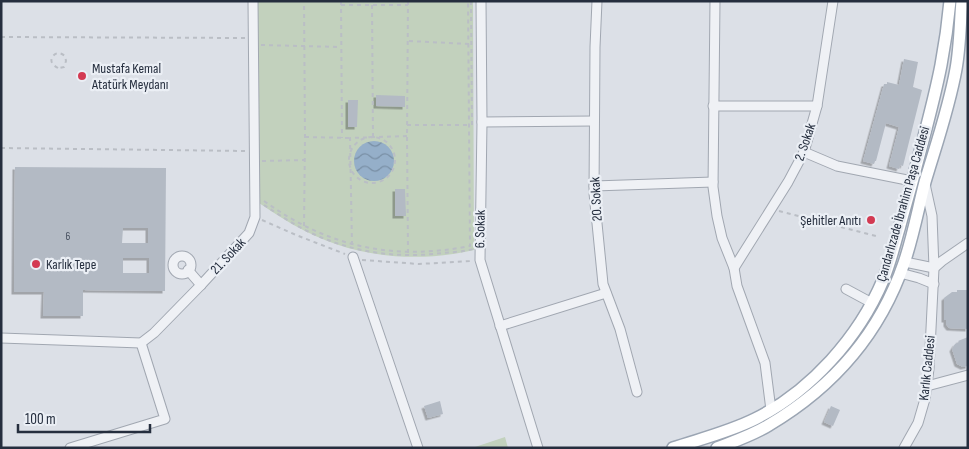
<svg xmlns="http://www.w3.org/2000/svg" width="969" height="449" font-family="'Sofia Sans Condensed',sans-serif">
  <defs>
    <pattern id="water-waves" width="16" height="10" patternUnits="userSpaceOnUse" patternTransform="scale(1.25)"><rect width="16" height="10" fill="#95afc9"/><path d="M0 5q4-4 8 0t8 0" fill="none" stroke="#798fa5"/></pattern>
    <filter id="shadow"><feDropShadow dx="-2.5" dy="2.5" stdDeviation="0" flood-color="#0004"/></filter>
  </defs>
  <rect width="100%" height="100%" fill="#dce0e7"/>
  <g fill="#c2d1bd">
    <path d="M 257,1 L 473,1 L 474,250 C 418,263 357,258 305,231 C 289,223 274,213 259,203 Z"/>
    <polygon points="505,437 508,448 472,448"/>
  </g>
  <circle fill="url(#water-waves)" cx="374" cy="161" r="20"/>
  <g fill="#b3bac4" fill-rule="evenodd" filter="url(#shadow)">
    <polygon points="904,59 918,62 913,87 922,90 903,166 900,165 899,169 889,166 899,127 886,123 876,161 875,161 874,164 863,161 884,84 887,84 887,82 899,85"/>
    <polygon points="376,95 405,96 405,107 376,106"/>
    <polygon points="348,100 358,100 357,127 348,127"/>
    <path d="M 15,167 L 166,168 L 165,291 L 83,290 L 83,316 L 43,316 L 44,292 L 14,292 ZM 123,228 L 148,228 L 148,243 L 122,243 ZM 123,258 L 149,258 L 149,273 L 123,273 Z"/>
    <polygon points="395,189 405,189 406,216 395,216"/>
    <polygon points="957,290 968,290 968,329 949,328 946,324 946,320 944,320 944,298 952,292 957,292"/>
    <polygon points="968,337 968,366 963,367 957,364 952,349 955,344 959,342 958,341"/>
    <polygon points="440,401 443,414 428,418 424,406"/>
    <polygon points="831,406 840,410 833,426 824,422"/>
  </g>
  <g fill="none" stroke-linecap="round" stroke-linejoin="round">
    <g stroke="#a1a7b1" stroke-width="11">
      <g id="minor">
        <polyline points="481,1 482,122 480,260 538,448"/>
        <polyline points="597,1 595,47 594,193 603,284 620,329 637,392"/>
        <polyline points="715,1 713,187 717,216 722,238 734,268 737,286 765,363 771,410"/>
        <polyline points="713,106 817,106"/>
        <polyline points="482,122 594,121"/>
        <polyline points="804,152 837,166 912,181"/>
        <polyline points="594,186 713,182"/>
        <circle cx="182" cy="265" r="9"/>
        <polyline points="353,257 418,448"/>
        <polyline points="905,262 934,268 942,261 968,243"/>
        <polyline points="734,268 788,182 804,152 817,106 833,1"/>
        <polyline points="188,270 201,285"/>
        <polyline points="900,273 919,278 934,284"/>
        <polyline points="846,289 872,303"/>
        <polyline points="500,326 606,293"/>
        <polyline points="1,338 141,343 154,333 201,285 249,233 255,217 253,1"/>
        <polyline points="927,386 968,375"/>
        <polyline points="70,448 165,419 141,343"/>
        <polyline points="904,448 918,423 925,399 929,369 934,268 932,216 925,184"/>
      </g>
    </g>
    <g stroke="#9ba5b3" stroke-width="14">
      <g id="major">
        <path d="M 673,448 C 700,439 729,432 755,419 C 811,391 859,337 883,280 C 890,264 894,246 899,229 C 904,210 910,191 915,171 C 924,136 934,101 941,65 C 945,44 948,23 950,1"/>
        <path d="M 717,448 C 735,441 753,435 769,425 C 833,387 880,333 904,263 C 913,237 918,209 925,182 C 936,145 949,108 956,69 C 960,47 960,24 962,1"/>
      </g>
    </g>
    <g stroke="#babec5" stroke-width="2" stroke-dasharray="4 4" stroke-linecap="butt">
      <polyline points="341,1 342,138"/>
      <polyline points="471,1 472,127"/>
      <polyline points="341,5 408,5"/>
      <polyline points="372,5 373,137"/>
      <polyline points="1,37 246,38"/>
      <polyline points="409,41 469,44"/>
      <polyline points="261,45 341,47"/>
      <path d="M 58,68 C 53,65 50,63 52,57 C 56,52 60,52 65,56 L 66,61 L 64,67 L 59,68"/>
      <polyline points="407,125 470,125"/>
      <polyline points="305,137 350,138"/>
      <circle cx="372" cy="160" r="23"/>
      <polyline points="1,148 247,151"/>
      <polyline points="262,161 305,160"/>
      <path d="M 264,201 C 328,247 393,261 470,246 L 468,1"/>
      <path d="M 264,205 C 284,218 305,232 328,240 C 364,254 405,258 442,253 C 452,252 463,252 473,249"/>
      <polyline points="779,211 876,236"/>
      <polyline points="262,220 296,235 345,254"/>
      <polyline points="304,226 305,137 304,1"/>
      <polyline points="352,245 350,138 407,136"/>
      <polyline points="408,253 407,136 408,1"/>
      <polyline points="362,260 419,264 472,261"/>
    </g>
    <use href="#minor" stroke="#eff1f5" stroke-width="9"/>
    <use href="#major" stroke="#fff" stroke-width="11"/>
  </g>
  <g fill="#d33a52" stroke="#ebeff5" stroke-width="2">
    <circle cx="82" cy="76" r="5"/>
    <circle cx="871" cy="220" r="5"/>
    <circle cx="36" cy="264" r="5"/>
  </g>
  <g text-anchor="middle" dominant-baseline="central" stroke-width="4.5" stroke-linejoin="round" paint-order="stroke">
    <g font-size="11" fill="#485160">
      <text x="68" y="236">6</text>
    </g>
    <g font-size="14" fill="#252e3e" stroke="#ebeff5" text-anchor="start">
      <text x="92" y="68">Mustafa Kemal<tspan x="92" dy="16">Atatürk Meydanı</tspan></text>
      <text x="861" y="220" text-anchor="end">Şehitler Anıtı</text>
      <text x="46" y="264">Karlık Tepe</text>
    </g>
    <g font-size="14" fill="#252e3e" stroke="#ebeff5">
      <text transform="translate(805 142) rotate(-71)">2. Sokak</text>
      <text transform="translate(596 199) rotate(-93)">20. Sokak</text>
      <text transform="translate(903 204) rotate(-74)">Çandarlızade İbrahim Paşa Caddesi</text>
      <text transform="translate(480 229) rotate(-89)">6. Sokak</text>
      <text transform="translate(228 256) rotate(-47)">21. Sokak</text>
      <text transform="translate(927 368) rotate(-84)">Karlık Caddesi</text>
    </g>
  </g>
  <rect width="969" height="449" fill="none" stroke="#252e3e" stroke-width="5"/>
  <path d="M18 424v8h132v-8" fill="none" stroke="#252e3e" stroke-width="2.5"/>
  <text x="25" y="424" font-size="15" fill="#252e3e" stroke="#ebeff5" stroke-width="4" paint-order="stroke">100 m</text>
</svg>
